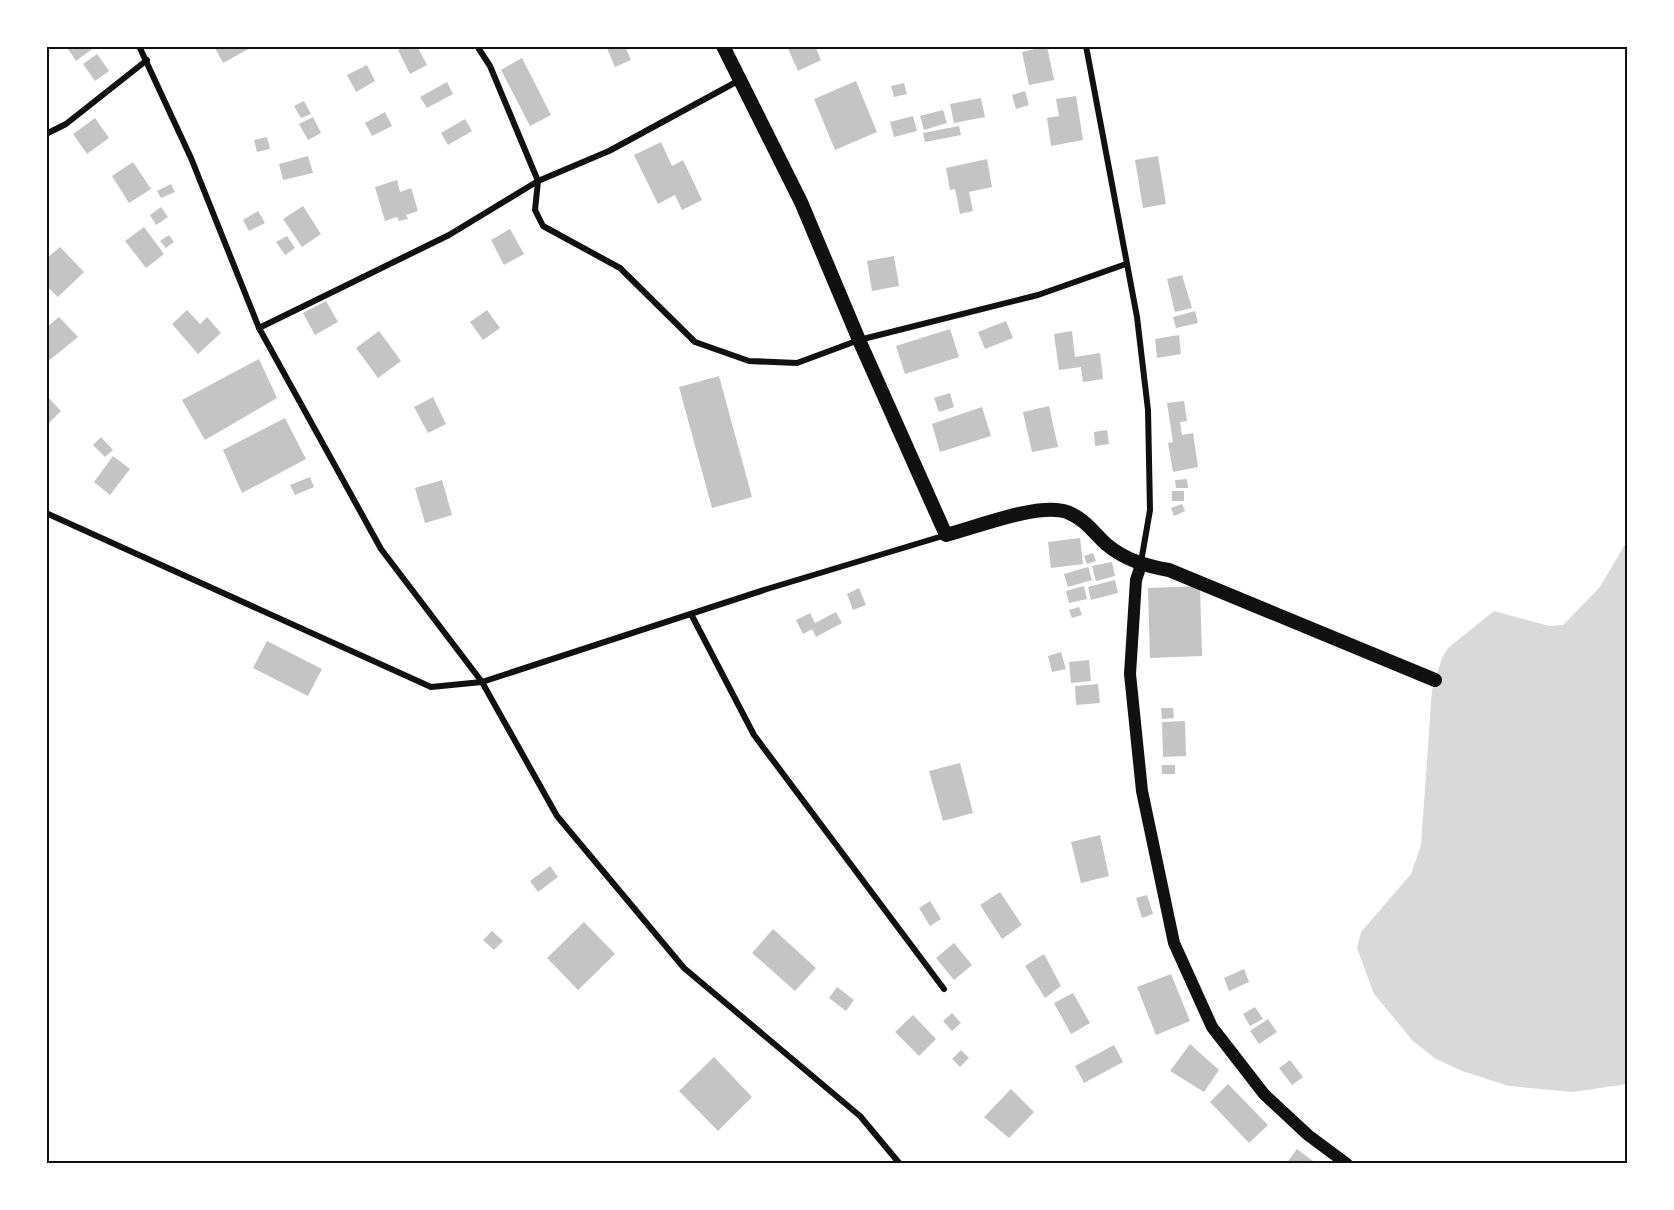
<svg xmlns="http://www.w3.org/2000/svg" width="1674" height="1210" font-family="Signika,sans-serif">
  <rect width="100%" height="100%" fill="#fff"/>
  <polygon fill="#d9d9d9" points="1627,541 1627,1084 1573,1092 1509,1086 1462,1071 1436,1059 1413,1041 1374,994 1357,948 1361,932 1411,874 1421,845 1432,690 1442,658 1448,648 1494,611 1549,626 1563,625 1600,587"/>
  <g fill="#c4c4c4">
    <polygon points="66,46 96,46 76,61"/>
    <polygon points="214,46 254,46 223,63"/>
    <polygon points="405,46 417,46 427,65 410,74 398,50"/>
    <polygon points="606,46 625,46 631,60 615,67"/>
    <polygon points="787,46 815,46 821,60 798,71"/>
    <polygon points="1047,46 1054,80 1029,85 1022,52"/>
    <polygon points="97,54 109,71 95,81 83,64"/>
    <polygon points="522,58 551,115 530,126 501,70"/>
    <polygon points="367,65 375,81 356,92 347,75"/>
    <polygon points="856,81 877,132 835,150 814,99"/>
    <polygon points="447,82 453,94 427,108 420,97"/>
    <polygon points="904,83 907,94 894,97 891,86"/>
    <polygon points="1025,91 1029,105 1016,109 1012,95"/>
    <polygon points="1076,96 1083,140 1051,146 1047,118 1059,116 1056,99"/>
    <polygon points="981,98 985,117 954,123 950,104"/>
    <polygon points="304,101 311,114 301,118 294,106"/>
    <polygon points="943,110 947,123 924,130 920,116"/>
    <polygon points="385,112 392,126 372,136 365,123"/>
    <polygon points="913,116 917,131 894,137 890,122"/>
    <polygon points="313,117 321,133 308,140 299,124"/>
    <polygon points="95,118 109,138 87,154 73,134"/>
    <polygon points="465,119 472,131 448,145 441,133"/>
    <polygon points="959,126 961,135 925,142 923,133"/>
    <polygon points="267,137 270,149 257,152 254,140"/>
    <polygon points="661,142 672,166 683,160 702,200 682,210 675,195 658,204 634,155"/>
    <polygon points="308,156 313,173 283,180 279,164"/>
    <polygon points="1158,156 1166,204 1143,208 1135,160"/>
    <polygon points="987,159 992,187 969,192 973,211 960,214 955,189 950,190 946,168"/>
    <polygon points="133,162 151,189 129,203 112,176"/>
    <polygon points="397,180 400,192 411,188 418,211 406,215 408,219 399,221 397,217 385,221 375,187"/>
    <polygon points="171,184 175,192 161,198 157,191"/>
    <polygon points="303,206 321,234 302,247 283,219"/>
    <polygon points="161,207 168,217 156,225 150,215"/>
    <polygon points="258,211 265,223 249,231 243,220"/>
    <polygon points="144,227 164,254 146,268 125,241"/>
    <polygon points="510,229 524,254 504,265 491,240"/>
    <polygon points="169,235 174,242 166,248 160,241"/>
    <polygon points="287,236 295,248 285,255 276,242"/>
    <polygon points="60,247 84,272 58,297 46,286 46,259"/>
    <polygon points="894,256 899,286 872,291 867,261"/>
    <polygon points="1182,275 1192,308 1175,312 1167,279"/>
    <polygon points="326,301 338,322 315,335 303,313"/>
    <polygon points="187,310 200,324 207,317 221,333 198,354 172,324"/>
    <polygon points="487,310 500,328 483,340 470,322"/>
    <polygon points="1195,311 1198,323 1176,328 1173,317"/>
    <polygon points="59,317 78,337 46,363 46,328"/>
    <polygon points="1006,321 1013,338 985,349 978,332"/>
    <polygon points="950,329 959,357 905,374 896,346"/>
    <polygon points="379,331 401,361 378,378 356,348"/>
    <polygon points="1072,331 1075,357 1100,353 1103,379 1083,382 1081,367 1059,370 1054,334"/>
    <polygon points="1179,335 1181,354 1157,358 1155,339"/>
    <polygon points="259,359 277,398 205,440 182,400"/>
    <polygon points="719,376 752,497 712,508 679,387"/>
    <polygon points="950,393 954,407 939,412 934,398"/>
    <polygon points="46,395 61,411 46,426"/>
    <polygon points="433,397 446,424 428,433 414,407"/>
    <polygon points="1184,401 1187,421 1180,422 1182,435 1193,433 1198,467 1173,472 1168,443 1173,442 1167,403"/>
    <polygon points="1049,406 1058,447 1032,452 1023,412"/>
    <polygon points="982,407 991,436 940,452 932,424"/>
    <polygon points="285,418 306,459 242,493 223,450"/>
    <polygon points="1107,430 1109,444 1095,446 1094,432"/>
    <polygon points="101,437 113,450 105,457 93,445"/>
    <polygon points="113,456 130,469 110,495 94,482"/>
    <polygon points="310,477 314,487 295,495 290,485"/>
    <polygon points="1187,479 1188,488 1176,488 1175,480"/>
    <polygon points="442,480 452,515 425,523 415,488"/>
    <rect x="1172" y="491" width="12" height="10"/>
    <polygon points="1182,504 1185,511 1174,516 1171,508"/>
    <polygon points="1080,538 1083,564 1051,568 1048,542"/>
    <polygon points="1093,553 1096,561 1087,564 1084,556"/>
    <polygon points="1112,562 1115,576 1096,581 1092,566"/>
    <polygon points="1088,567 1092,580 1068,587 1064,574"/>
    <polygon points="1115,580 1118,593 1091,600 1088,587"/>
    <polygon points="1084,586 1087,599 1069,603 1066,591"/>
    <polygon points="1200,586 1202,656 1150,658 1148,588"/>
    <polygon points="859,588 866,605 853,610 847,594"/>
    <polygon points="1079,607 1082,615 1072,618 1069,610"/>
    <polygon points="836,612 842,623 816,637 812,629 803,634 796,620 810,613 815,623"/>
    <polygon points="267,641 322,669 308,696 253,668"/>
    <polygon points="1061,652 1066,669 1052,672 1048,656"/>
    <polygon points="1089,660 1091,681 1071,683 1069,662"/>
    <polygon points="1098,684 1100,703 1076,705 1075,686"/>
    <polygon points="1161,708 1173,708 1174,718 1162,719"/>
    <polygon points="1185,721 1186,756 1163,757 1162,722"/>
    <polygon points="960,763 973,813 943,821 929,771"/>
    <rect x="1162" y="765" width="13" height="9"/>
    <polygon points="1100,835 1109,876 1081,883 1071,842"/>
    <polygon points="550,866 558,877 538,892 530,881"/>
    <polygon points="1000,892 1022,925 1002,939 980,905"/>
    <polygon points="1147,895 1153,914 1142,918 1136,898"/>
    <polygon points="930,901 941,919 930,926 919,908"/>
    <polygon points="584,922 615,954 578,990 547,958"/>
    <polygon points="773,929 816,968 795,991 752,953"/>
    <polygon points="492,931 503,941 494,950 483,940"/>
    <polygon points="954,943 972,965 954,980 936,958"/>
    <polygon points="1044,954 1061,986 1045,998 1025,966"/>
    <polygon points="1244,969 1249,982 1229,991 1224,978"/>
    <polygon points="1171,974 1190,1021 1156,1035 1137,987"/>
    <polygon points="837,987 854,1000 846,1011 829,998"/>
    <polygon points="1073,993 1090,1023 1071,1034 1054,1003"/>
    <polygon points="1255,1007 1263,1019 1250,1026 1243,1014"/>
    <polygon points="952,1013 961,1023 952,1031 943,1021"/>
    <polygon points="913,1015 936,1039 919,1056 895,1032"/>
    <polygon points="1268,1019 1277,1032 1259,1044 1250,1031"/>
    <polygon points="1190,1044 1219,1070 1204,1092 1170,1071"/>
    <polygon points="1114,1045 1123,1062 1084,1083 1075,1066"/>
    <polygon points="961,1050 969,1058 960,1067 952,1059"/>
    <polygon points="714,1057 752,1097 718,1131 679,1091"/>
    <polygon points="1290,1060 1303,1077 1292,1085 1279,1068"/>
    <polygon points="1228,1084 1268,1125 1249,1143 1210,1102"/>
    <polygon points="1011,1089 1034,1112 1009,1138 984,1117"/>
    <polygon points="1297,1149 1317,1164 1286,1164"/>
  </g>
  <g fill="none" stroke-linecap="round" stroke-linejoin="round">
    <g stroke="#111" stroke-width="6">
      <polyline points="139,46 191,158 259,328 381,549 482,682 557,816 684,968 860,1116 900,1164"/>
      <polyline points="477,46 490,66 538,181 535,210 543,226 620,268 695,342 749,361 797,363 859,340 1038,295 1126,264"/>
      <polyline points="1086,46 1137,317 1148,410 1150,510 1141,562"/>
      <polyline points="46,134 66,124 147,60"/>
      <polyline points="259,328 449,235 538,181 609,151 738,81"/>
      <polyline points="46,513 431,687 482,682 767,589 946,535"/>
      <polyline points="691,614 754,735 944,989"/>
    </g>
    <polyline stroke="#111" stroke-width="12" points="1141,565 1136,580 1130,674 1142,791 1174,943 1212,1027 1264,1094 1308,1135 1347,1164"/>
    <path stroke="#111" stroke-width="14" d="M 723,46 L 801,202 L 859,340 L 946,535 C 977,527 1039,502 1067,512 C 1085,519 1093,532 1106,544 C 1125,560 1146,566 1169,570 L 1435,680"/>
  </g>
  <rect width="1674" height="1210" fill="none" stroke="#ffffff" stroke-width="96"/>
  <rect x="48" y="48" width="1578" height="1114" fill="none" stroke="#111" stroke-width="2"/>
</svg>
